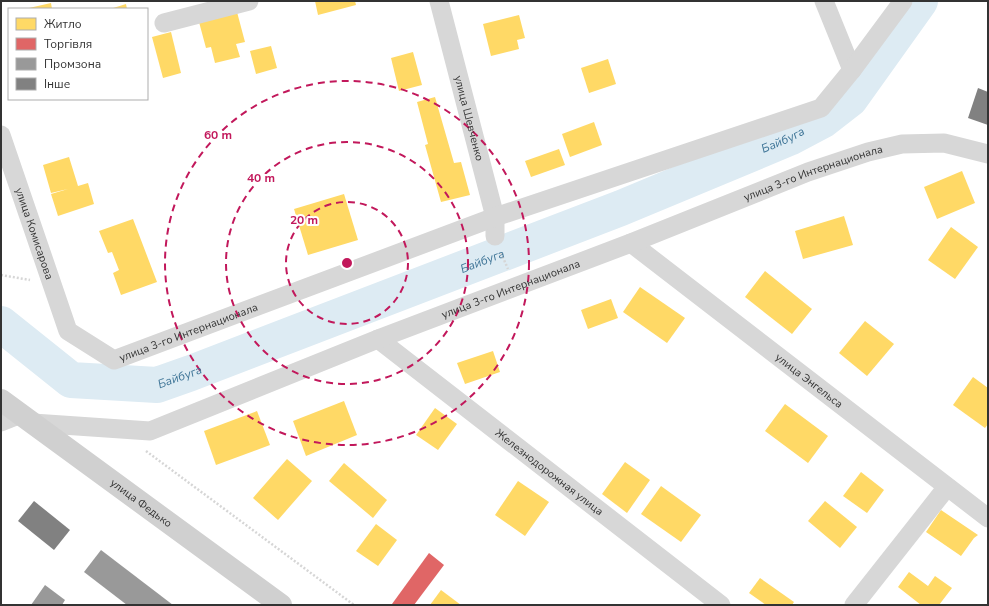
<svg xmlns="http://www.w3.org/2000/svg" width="989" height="606" font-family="'Nunito Sans',sans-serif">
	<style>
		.homes { fill: #ffd966 }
		.shops { fill: #e06666 }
		.industry { fill: #999 }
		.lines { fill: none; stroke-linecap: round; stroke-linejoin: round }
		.river { stroke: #ddebf3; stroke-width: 36 }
		.building { fill: #818181 }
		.path { stroke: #d6d6d6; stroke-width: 2.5; stroke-dasharray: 2 2; stroke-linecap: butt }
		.street { stroke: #d7d7d7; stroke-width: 19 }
		.secondary { stroke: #d0d0d0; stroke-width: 22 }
		.ring { fill: none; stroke: #c2185b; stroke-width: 2; stroke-dasharray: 7 5 }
		.labels { text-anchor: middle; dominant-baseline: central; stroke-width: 4; stroke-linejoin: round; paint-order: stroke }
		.street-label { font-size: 11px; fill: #333; stroke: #fff }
		.water-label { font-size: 12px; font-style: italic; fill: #3f7597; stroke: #fff }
		.centre { fill: #c2185b; stroke: #fff; stroke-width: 2 }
		.ring-label { font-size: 12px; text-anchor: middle; font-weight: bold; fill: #c2185b; stroke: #fff; stroke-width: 4; stroke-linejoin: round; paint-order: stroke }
	</style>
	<rect width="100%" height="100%" fill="#fff"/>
	<!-- homes -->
	<g class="homes">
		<path d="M315,1h40l1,4 -38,10z"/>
		<path d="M51,3l1,6h-23v-1z"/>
		<path d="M126,4l1,5h-17z"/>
		<path d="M237,12l8,30 -9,2 4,13 -25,6 -4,-16 -5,1 -7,-26z"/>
		<path d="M519,15l6,23 -8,2 2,9 -28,7 -8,-32z"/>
		<path d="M171,32l10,41 -18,5 -11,-41z"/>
		<path d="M271,46l6,22 -21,6 -6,-23z"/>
		<path d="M413,52l9,33 -23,6 -8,-33z"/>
		<path d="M608,59l8,25 -27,9 -8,-25z"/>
		<path d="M435,97l19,66 7,-1 9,33 -29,7 -16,-57 3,-1 -11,-42z"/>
		<path d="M594,122l8,23 -32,12 -8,-23z"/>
		<path d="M559,149l6,16 -34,12 -6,-16z"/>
		<path d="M69,157l9,29 10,-3 6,21 -36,12 -7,-22 17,-5 -17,4 -8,-28z"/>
		<path d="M962,171l13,32 -38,16 -13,-32z"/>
		<path d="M344,194l14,46 -50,15 -14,-46z"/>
		<path d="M844,216l9,29 -50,14 -8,-28z"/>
		<path d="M133,219l24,63 -36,13 -8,-22 6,-3 -7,-18 -4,1 -9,-22z"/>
		<path d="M951,227l27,20 -23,32 -27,-19z"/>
		<path d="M765,271l47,38 -20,25 -47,-37z"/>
		<path d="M640,287l45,31 -18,25 -44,-31z"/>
		<path d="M611,299l7,19 -30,11 -7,-19z"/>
		<path d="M865,321l29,23 -27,32 -28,-23z"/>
		<path d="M493,351l7,21 -35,12 -8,-21z"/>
		<path d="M973,377l15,11v36l-3,4 -32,-23z"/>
		<path d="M344,401l13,34 -51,21 -13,-35z"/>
		<path d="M785,404l43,32 -20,27 -43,-32z"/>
		<path d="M435,408l22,16 -19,26 -22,-15z"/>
		<path d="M257,411l13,34 -54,20 -12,-34z"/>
		<path d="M287,459l25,22 -34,39 -25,-22z"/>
		<path d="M625,462l25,18 -23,33 -25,-19z"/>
		<path d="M344,463l43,37 -14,18 -44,-37z"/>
		<path d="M861,472l23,18 -17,23 -24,-17z"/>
		<path d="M518,481l31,21 -24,34 -30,-21z"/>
		<path d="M661,486l40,29 -20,27 -40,-28z"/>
		<path d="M825,501l32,26 -17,21 -32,-27z"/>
		<path d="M941,510l37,25 -4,3 -13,18 -35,-24z"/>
		<path d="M376,524l21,16 -19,26 -22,-15z"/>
		<path d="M909,572l19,14 7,-10 17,12 -13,17h-18l-23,-18z"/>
		<path d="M760,578l34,24 -2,3h-26l-17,-12z"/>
		<path d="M441,590l20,15h-31z"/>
	</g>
	<!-- shops -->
	<path class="shops" d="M429,553l15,12 -30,40h-21l-1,-1z"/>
	<!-- industry -->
	<g class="industry">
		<path d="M101,550l72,55h-46l-43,-33z"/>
		<path d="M45,585l20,15 -3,5h-31z"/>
	</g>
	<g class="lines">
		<!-- river -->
		<path class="river" id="s1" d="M1,324l70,56 86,5 34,-12 430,-165 168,-70 34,-18 27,-21 70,-98"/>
	</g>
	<!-- building -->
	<g class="building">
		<path d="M978,88l10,4v33l-20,-7z"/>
		<path d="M34,501l36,29 -16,20 -36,-29z"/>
	</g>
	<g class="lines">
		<!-- path -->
		<g class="path">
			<path d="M501,253l7,16"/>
			<path d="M1,275l29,5"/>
			<path d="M146,451l208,154"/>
		</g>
		<!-- street -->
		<g class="street">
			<path id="s2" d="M439,1l56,216v19"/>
			<path d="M824,1l28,69"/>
			<path d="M164,23l85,-22"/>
			<path id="s3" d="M1,135l67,196 46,29 381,-143 326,-109 31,-38 51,-69"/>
			<path id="s4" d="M631,243l357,275"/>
			<path id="s5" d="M378,339l343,266"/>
			<path d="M1,422l20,-8"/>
			<path id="s6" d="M33,423l117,8 228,-92 253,-96 177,-71 60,-20 34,-8 42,-1 44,11"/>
			<path d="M854,605l93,-118"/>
		</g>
		<!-- secondary -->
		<path class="secondary" id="s7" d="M1,400l280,205"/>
	</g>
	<!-- distance rings -->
	<g class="ring">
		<circle cx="347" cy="263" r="61"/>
		<circle cx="347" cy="263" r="121"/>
		<circle cx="347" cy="263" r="182"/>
	</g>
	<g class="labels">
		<!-- street labels -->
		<g class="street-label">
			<text stroke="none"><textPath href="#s2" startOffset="121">улица Шевченко</textPath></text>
			<text stroke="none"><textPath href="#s6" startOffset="829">улица 3-го Интернационала</textPath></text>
			<text stroke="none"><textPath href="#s3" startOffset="104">улица Комисарова</textPath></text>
			<text stroke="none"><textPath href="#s6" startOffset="505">улица 3-го Интернационала</textPath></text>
			<text stroke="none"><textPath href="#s3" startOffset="341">улица 3-го Интернационала</textPath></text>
			<text stroke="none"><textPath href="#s4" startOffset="225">улица Энгельса</textPath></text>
			<text stroke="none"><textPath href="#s5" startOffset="217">Железнодорожная улица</textPath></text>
			<text stroke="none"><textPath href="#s7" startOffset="174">улица Федько</textPath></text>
		</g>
		<!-- water labels -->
		<g class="water-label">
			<text stroke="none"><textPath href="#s1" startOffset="848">Байбуга</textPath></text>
			<text stroke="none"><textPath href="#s1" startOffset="524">Байбуга</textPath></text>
			<text stroke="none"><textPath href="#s1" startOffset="200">Байбуга</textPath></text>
		</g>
	</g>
	<circle cx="347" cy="263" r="6" class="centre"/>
	<g class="ring-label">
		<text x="218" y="139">60 m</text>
		<text x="261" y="182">40 m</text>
		<text x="304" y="224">20 m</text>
	</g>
	<!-- border -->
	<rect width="989" height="606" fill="none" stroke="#333333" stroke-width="4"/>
	<!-- legend -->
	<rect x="8" y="8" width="140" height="92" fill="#ffffff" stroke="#adadad"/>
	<rect x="16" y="18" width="20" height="12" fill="#ffd966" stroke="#adadad"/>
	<text x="44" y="28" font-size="12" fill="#333333">Житло</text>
	<rect x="16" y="38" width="20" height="12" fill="#e06666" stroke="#adadad"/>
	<text x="44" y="48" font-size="12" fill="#333333">Торгівля</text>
	<rect x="16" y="58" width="20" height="12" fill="#999999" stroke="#adadad"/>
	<text x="44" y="68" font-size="12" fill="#333333">Промзона</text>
	<rect x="16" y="78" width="20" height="12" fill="#818181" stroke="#adadad"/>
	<text x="44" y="88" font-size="12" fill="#333333">Інше</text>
</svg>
